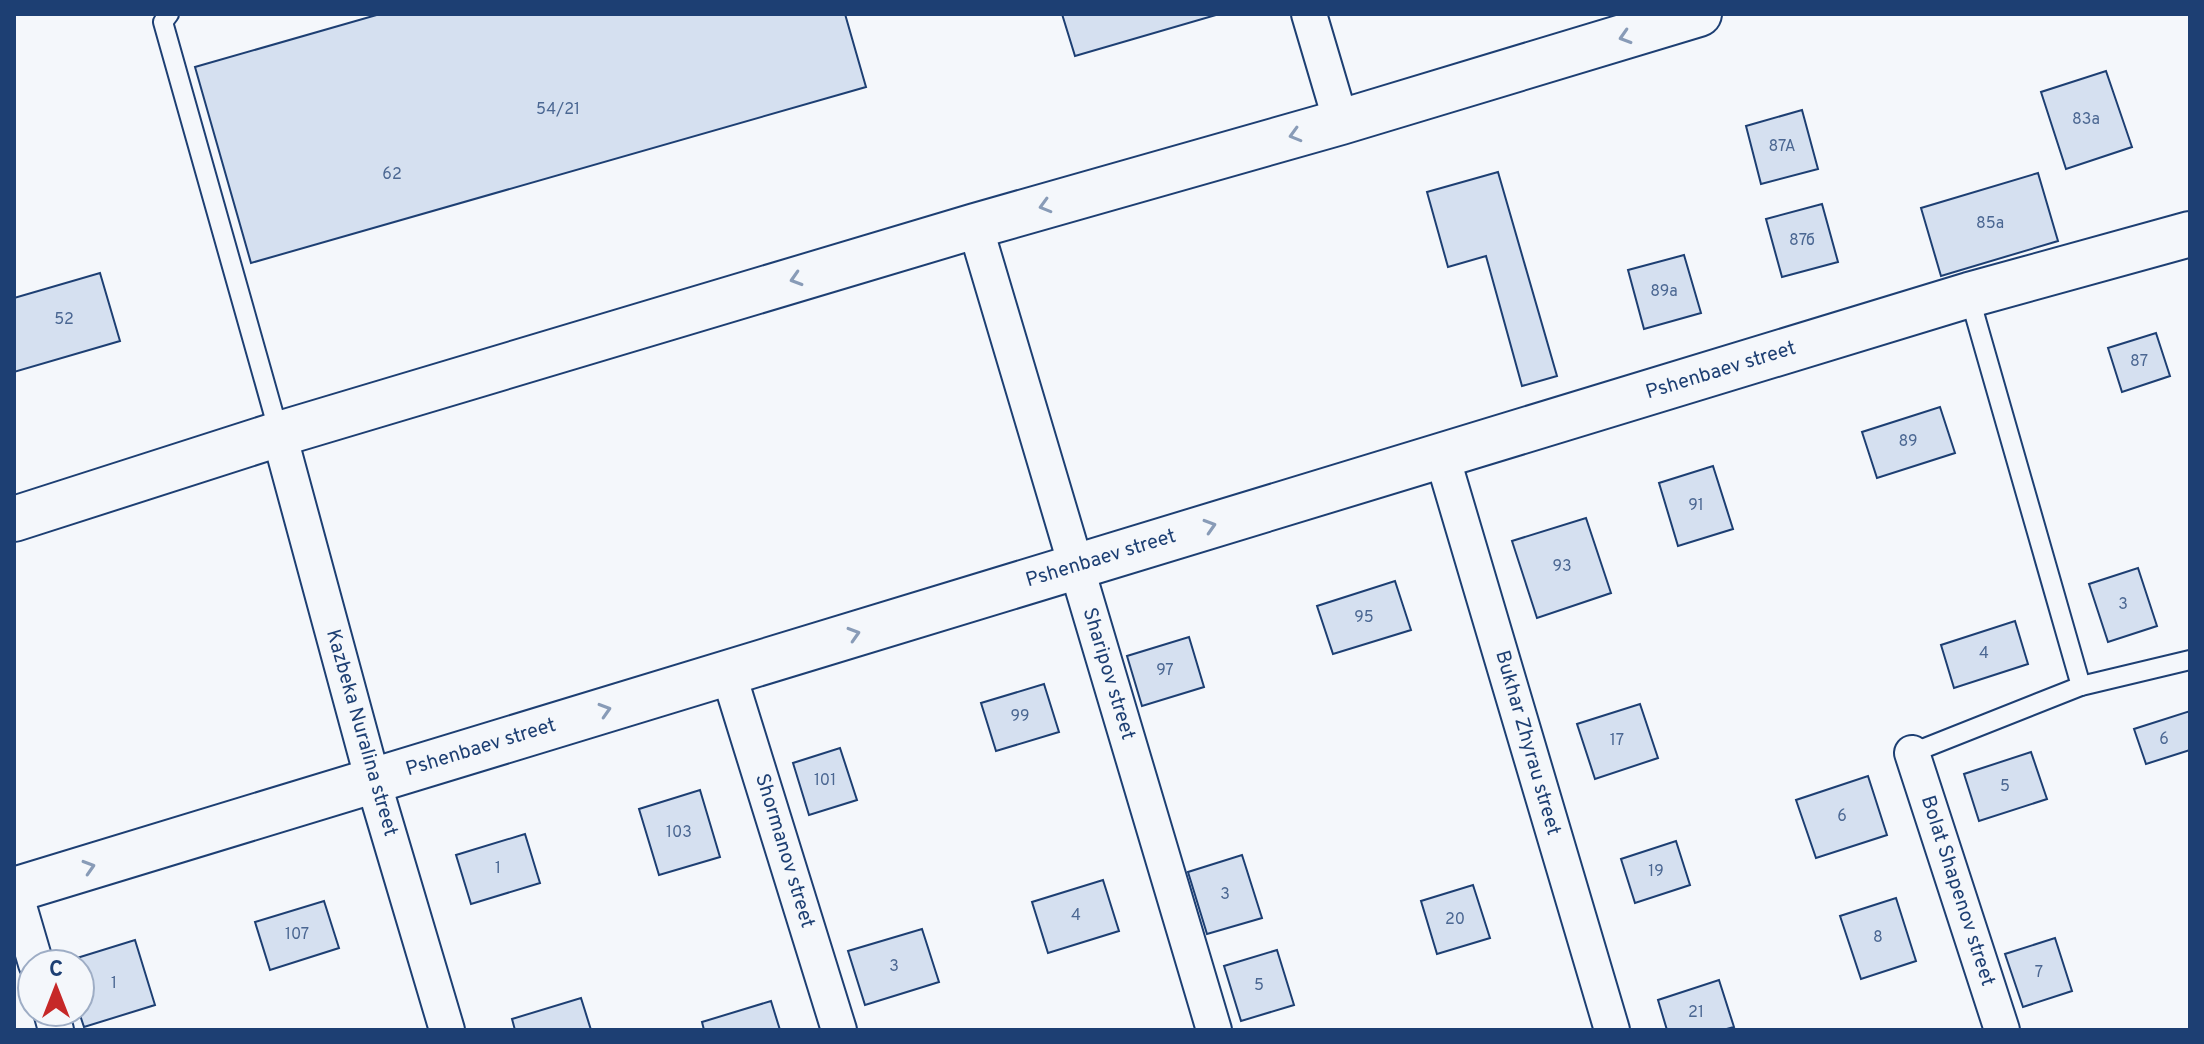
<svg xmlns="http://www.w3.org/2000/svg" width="2204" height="1044" font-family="Overpass,sans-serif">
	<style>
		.building { fill: #d5e0f0; stroke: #1d3f73; stroke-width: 2 }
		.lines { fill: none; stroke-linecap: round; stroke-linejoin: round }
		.service-casing { stroke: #1d3f73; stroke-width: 22 }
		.minor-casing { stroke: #1d3f73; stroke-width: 38 }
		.tertiary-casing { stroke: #1d3f73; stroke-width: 48 }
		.service { stroke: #f4f7fb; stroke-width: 18 }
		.minor { stroke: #f4f7fb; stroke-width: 34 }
		.tertiary { stroke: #f4f7fb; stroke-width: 44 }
		.oneway { stroke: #889bb7 }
		.labels { text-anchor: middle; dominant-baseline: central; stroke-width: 6; stroke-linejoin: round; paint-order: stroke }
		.number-label { font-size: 16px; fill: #4b6792 }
		.street-label { font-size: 20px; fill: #1d3f73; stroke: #f4f7fb }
	</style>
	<rect width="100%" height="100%" fill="#f4f7fb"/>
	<!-- building -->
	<g class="building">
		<path d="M380,14h465l21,73 -615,176 -56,-196z"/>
		<path d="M1062,14h154v1l-141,41z"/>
		<path d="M2106,71l26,76 -66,22 -25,-77z"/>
		<path d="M1802,110l16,59 -57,15 -15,-58z"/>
		<path d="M1498,172l59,204 -35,10 -36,-130 -38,11 -21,-75z"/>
		<path d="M2038,173l20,68 -117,35 -20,-68z"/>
		<path d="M1822,204l16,58 -56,15 -16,-58z"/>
		<path d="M1684,255l17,58 -57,16 -16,-59z"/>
		<path d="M100,273l20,68 -106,31v-74z"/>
		<path d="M2156,333l14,43 -48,16 -14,-44z"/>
		<path d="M1940,407l15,46 -78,25 -15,-46z"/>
		<path d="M1713,466l20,63 -55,17 -19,-63z"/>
		<path d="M1586,518l25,75 -74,25 -25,-77z"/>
		<path d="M2138,568l19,58 -49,16 -19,-58z"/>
		<path d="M1395,581l16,49 -78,24 -16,-48z"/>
		<path d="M2015,621l13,43 -74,24 -13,-43z"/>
		<path d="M1189,637l15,50 -62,19 -15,-50z"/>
		<path d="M1044,684l15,48 -63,19 -15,-48z"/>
		<path d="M1640,704l18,54 -63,21 -18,-55z"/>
		<path d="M2190,711v39l-44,14 -12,-35z"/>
		<path d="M840,748l17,52 -48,15 -16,-52z"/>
		<path d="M2031,752l16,47 -68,22 -15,-47z"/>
		<path d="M1868,776l19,59 -71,23 -20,-58z"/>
		<path d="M700,790l20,67 -61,18 -20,-66z"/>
		<path d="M525,834l15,49 -69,21 -15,-49z"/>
		<path d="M1676,841l14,44 -55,18 -14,-44z"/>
		<path d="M1242,855l20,63 -55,16 -19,-62z"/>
		<path d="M1103,880l16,51 -71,22 -16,-51z"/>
		<path d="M1473,885l17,53 -53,16 -16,-53z"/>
		<path d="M1896,898l20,63 -55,18 -21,-63z"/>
		<path d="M324,901l15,47 -69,22 -15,-48z"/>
		<path d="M922,929l17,53 -74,23 -17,-54z"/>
		<path d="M2055,938l17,53 -49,16 -18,-53z"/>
		<path d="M135,940l20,65 -71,22 -5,-15 1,-48 -16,-2z"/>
		<path d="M1277,950l17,55 -53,16 -17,-55z"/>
		<path d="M1719,980l15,47 -11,3h-56l-9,-30z"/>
		<path d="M581,998l10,32h-76l-3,-11z"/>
		<path d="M771,1001l9,29h-76l-2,-8z"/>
	</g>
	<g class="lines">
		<defs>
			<g id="service">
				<path d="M169,14l-6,8 116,411"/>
				<path d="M1969,295l112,391"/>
				<path d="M1912,753l169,-67 109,-26"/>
			</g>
			<g id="minor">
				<path d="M1309,14l32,108"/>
				<path d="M975,226l239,804"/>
				<path d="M279,434l94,347 74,249"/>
				<path d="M1442,456l170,574"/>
				<path d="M728,672l111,358"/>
				<path d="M1912,753l90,277"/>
				<path d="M14,889l22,75"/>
				<path d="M51,1012l5,18"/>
			</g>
			<g id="tertiary">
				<path d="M14,519l265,-85 696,-208 366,-104 358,-108"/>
				<path d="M14,890l1955,-595 221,-61"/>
			</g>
		</defs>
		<!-- service casing -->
		<use href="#service" class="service-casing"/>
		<!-- minor casing -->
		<use href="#minor" class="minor-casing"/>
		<!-- tertiary casing -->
		<use href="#tertiary" class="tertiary-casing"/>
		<!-- service -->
		<use href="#service" class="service"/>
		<!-- minor -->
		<use href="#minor" class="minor"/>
		<!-- tertiary -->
		<use href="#tertiary" class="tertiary"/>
	</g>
	<!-- one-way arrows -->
	<defs><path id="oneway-chevron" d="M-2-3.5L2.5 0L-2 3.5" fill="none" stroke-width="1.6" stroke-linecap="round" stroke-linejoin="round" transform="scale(2)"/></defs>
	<g class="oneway">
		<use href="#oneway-chevron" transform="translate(1625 37) rotate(163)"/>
		<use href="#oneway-chevron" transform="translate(1295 135) rotate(164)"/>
		<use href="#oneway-chevron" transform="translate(1045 206) rotate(164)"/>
		<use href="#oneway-chevron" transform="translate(796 279) rotate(163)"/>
		<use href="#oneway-chevron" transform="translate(1210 526) rotate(-17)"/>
		<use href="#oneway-chevron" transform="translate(854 634) rotate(-17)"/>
		<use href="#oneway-chevron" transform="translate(605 710) rotate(-17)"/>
		<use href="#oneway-chevron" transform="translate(89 867) rotate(-17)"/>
	</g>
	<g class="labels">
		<!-- number labels -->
		<g class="number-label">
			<text x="558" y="110">54/21</text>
			<text x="2086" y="120">83а</text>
			<text x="1782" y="147">87А</text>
			<text x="392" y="175">62</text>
			<text x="1990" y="224">85а</text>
			<text x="1802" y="241">87б</text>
			<text x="1664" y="292">89а</text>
			<text x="64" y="320">52</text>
			<text x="2139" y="362">87</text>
			<text x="1908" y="442">89</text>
			<text x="1696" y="506">91</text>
			<text x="1562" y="567">93</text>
			<text x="2123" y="605">3</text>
			<text x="1364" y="618">95</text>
			<text x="1984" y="654">4</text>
			<text x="1165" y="671">97</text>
			<text x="1020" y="717">99</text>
			<text x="2164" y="740">6</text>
			<text x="1617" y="741">17</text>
			<text x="825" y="781">101</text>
			<text x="2005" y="787">5</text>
			<text x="1842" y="817">6</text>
			<text x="679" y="833">103</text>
			<text x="498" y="869">1</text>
			<text x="1656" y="872">19</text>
			<text x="1225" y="895">3</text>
			<text x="1076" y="916">4</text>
			<text x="1455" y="920">20</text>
			<text x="297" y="935">107</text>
			<text x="1878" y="938">8</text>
			<text x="894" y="967">3</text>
			<text x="2039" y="973">7</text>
			<text x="114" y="984">1</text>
			<text x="1259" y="986">5</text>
			<text x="1696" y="1013">21</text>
		</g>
		<!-- street labels -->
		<g class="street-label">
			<text transform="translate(1721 371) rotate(-17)">Pshenbaev street</text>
			<text transform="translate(1101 559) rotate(-17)">Pshenbaev street</text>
			<text transform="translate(1108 674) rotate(73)">Sharipov street</text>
			<text transform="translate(361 733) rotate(74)">Kazbeka Nuralina street</text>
			<text transform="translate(1527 743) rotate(74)">Bukhar Zhyrau street</text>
			<text transform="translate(481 748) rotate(-17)">Pshenbaev street</text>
			<text transform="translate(784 851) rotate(73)">Shormanov street</text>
			<text transform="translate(1957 891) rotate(72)">Bolat Shapenov street</text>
		</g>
	</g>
	<!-- border -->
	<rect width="2204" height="1044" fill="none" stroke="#1d3f73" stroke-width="32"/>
	<!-- north arrow -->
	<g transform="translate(56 988)"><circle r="38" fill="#f4f7fb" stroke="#9eadc5" stroke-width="2"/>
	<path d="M0-6L14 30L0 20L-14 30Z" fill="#c62828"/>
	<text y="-12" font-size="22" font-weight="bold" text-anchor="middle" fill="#1d3f73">С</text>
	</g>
</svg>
